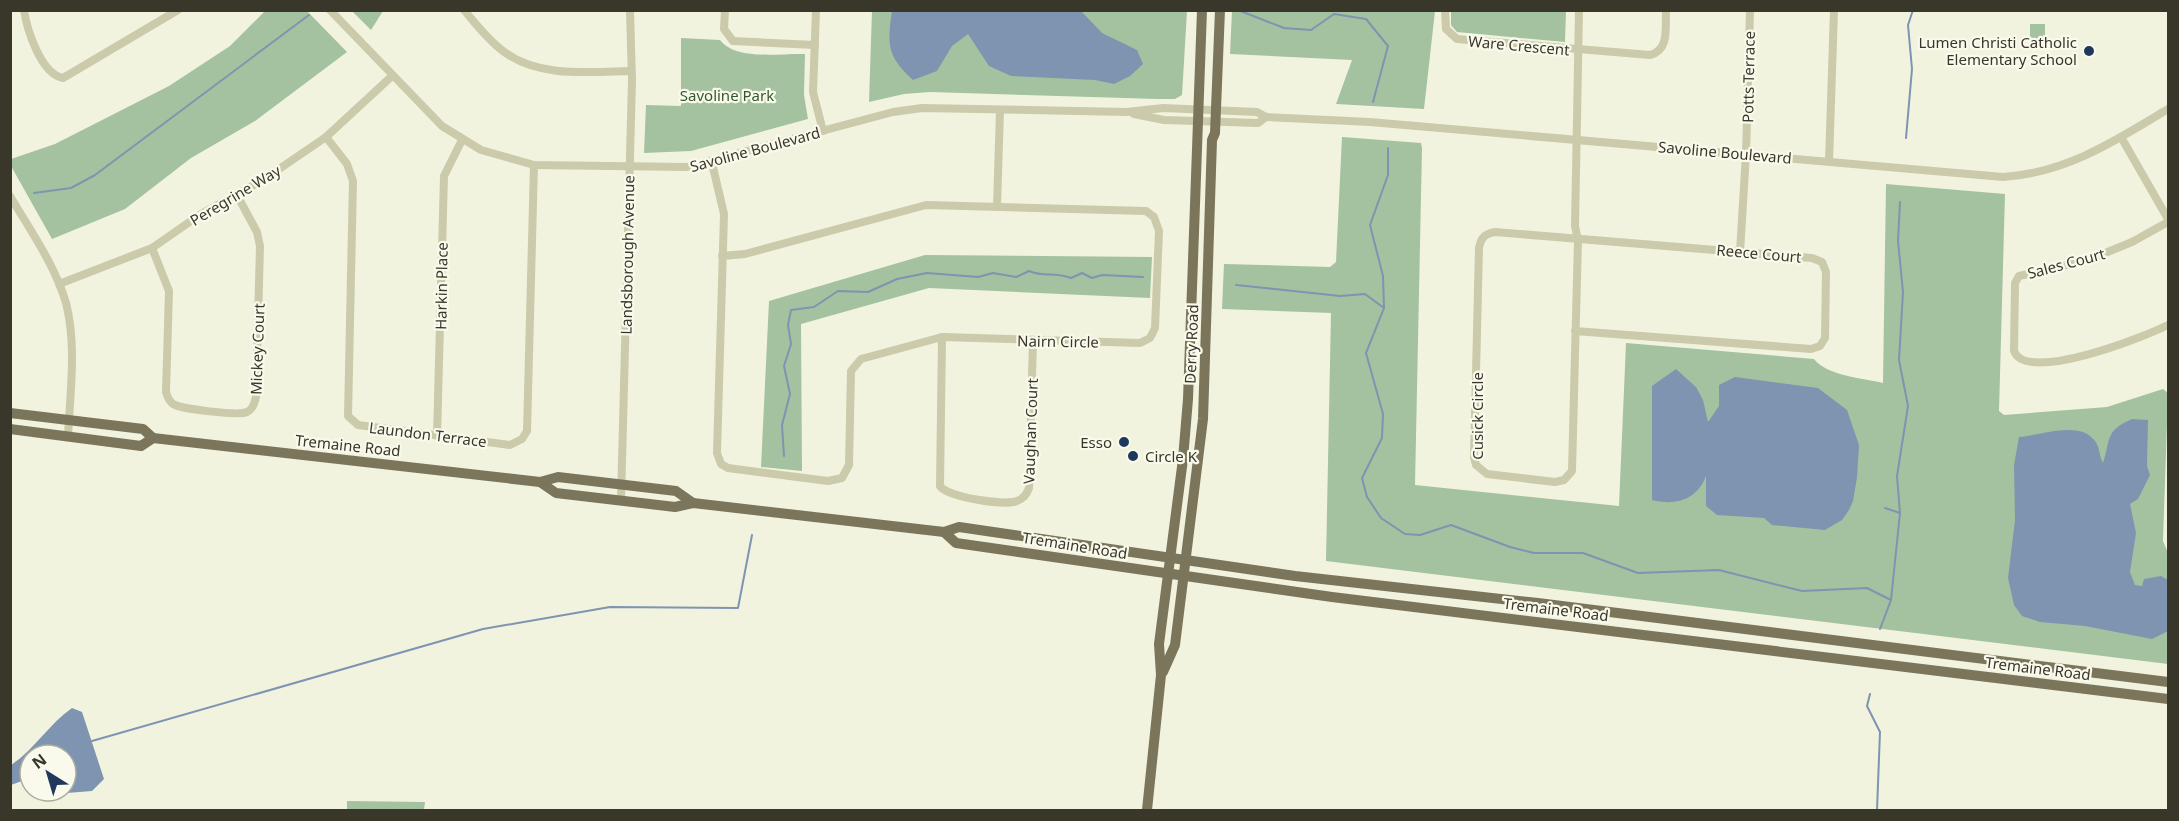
<svg xmlns="http://www.w3.org/2000/svg" width="2179" height="821" font-family="'Noto Sans',sans-serif">
	<style>
		.green { fill: #a4c29f }
		.water { fill: #7e94b0 }
		.lines { fill: none; stroke-linecap: round; stroke-linejoin: round }
		.stream { stroke: #7e94b0; stroke-width: 2 }
		.minor { stroke: #cbcaaa; stroke-width: 8 }
		.major { stroke: #7b765b; stroke-width: 10 }
		.poi-dot { fill: #1f385b; stroke: #f9faec; stroke-width: 2 }
		.labels { text-anchor: middle; dominant-baseline: central; stroke-width: 4.5; stroke-linejoin: round; paint-order: stroke }
		.poi-label { font-size: 15px; fill: #39362a; stroke: #f9faec; text-anchor: end }
		.street-label { font-size: 15px; fill: #39362a; stroke: #f9faec }
		.park-label { font-size: 15px; fill: #33572d; stroke: #f9faec }
	</style>
	<rect width="100%" height="100%" fill="#f2f3df"/>
	<!-- green -->
	<g class="green">
		<path d="M265,11h42l40,41 -92,69 -64,37 -66,51 -73,30 -41,-73v-7l44,-15 114,-58 61,-40z"/>
		<path d="M352,11h31l-12,19z"/>
		<path d="M872,11h315l-5,84 -7,4h-17l-228,-7 -26,2 -35,8z"/>
		<path d="M1232,11h203l-11,98 -88,-5 16,-44 -122,-6z"/>
		<path d="M1451,11h115l-1,31 -108,-10 -6,-7z"/>
		<path d="M2030,24h15v24l-11,-1 -4,-5z"/>
		<path d="M681,38l39,2c16,21 60,13 85,14l-1,41 4,24 -117,32 -47,2 2,-48 35,1z"/>
		<path d="M1342,137l79,6 1,5 -7,337 204,21 7,-163 188,16c13,17 49,19 69,24l3,-199 119,10 -6,217 5,4 103,-8 56,-18 5,4 -5,148 5,12v111l-842,-103 5,-248 -109,-4 2,-45 106,3 6,-5z"/>
		<path d="M925,255l227,2 -2,41 -221,-10 -128,36 1,147 -41,-4 8,-166z"/>
		<path d="M347,801l78,1 -1,8h-77z"/>
	</g>
	<!-- water -->
	<g class="water">
		<path d="M1081,11l21,22 35,17 6,14 -13,12 -16,8 -19,-4 -84,-4 -22,-10 -21,-32 -16,12 -15,25 -24,9c-26,-24 -26,-35 -21,-69z"/>
		<path d="M1676,369l20,18 7,13 5,22 11,-16v-21l16,-8 83,11 29,22 12,35 -2,32 -4,24 -4,9 -7,10 -17,10 -53,-5 -8,-7 -47,-3 -11,-9v-30c-9,24 -31,30 -54,24v-114z"/>
		<path d="M2132,419l16,1 -1,46 3,9 -12,24 -8,5 6,29 -6,39 5,13 7,1 2,-7 17,-3 7,4v51l-16,8 -67,-13 -45,-4 -18,-6 -8,-11 -6,-27 7,-58 -1,-55 5,-28c23,-2 61,-17 76,4 5,6 4,15 8,22 8,-25 2,-32 29,-44z"/>
		<path d="M72,708l10,4 22,67 -12,12 -38,3 -2,-3h14v-36h-36v23l-19,7v-20c24,-16 38,-41 61,-57z"/>
	</g>
	<g class="lines">
		<!-- stream -->
		<g class="stream">
			<path d="M1238,10l46,18 27,2 23,-16 32,5 22,27 -15,56"/>
			<path d="M1906,138l6,-69 -4,-44 5,-15"/>
			<path d="M1388,148v27l-18,50 13,51 1,32 -18,45 17,61 -1,24 -20,40 5,19 14,21 24,16 15,1 31,-10 59,22 24,6h49l55,20 81,-3 83,21 65,-3 24,12 -11,29"/>
			<path d="M34,193l37,-5 24,-13 214,-160"/>
			<path d="M1236,285l104,11 25,-2 19,14"/>
			<path d="M784,456l-2,-31 8,-31 -6,-28 7,-22 -3,-19 3,-15 23,-3 24,-16 30,1 29,-13 30,-6 51,4 15,-4 23,4 13,-6c16,7 24,0 42,7l11,-5 10,5 10,-3 41,2"/>
			<path d="M1885,508l15,5"/>
			<path d="M1891,600l9,-87 -3,-37 11,-70 -9,-46 4,-68 -5,-51 2,-39"/>
			<path d="M1870,694l-3,12 13,26 -3,78"/>
			<path d="M92,741l391,-112 127,-22 128,1 14,-73"/>
		</g>
		<!-- minor -->
		<g class="minor">
			<path d="M24,10c3,20 17,64 39,68l115,-68"/>
			<path d="M330,10l112,116 39,24 53,15 153,2 206,-55 29,-4 205,4 36,-4 94,4 9,5 104,5 633,55c63,-4 112,-36 165,-68"/>
			<path d="M464,10c12,14 24,30 39,41 35,27 86,21 128,20"/>
			<path d="M725,10l-1,19 9,12 82,4"/>
			<path d="M816,10l-3,82 10,39"/>
			<path d="M1445,10l1,19 11,10 193,16c20,-5 15,-28 16,-45"/>
			<path d="M1134,114l30,6 94,3 8,-6"/>
			<path d="M326,137l21,27 6,17 -5,235 10,9 152,20 12,-6 5,-8 7,-266"/>
			<path d="M2121,137l47,82"/>
			<path d="M1829,162l5,-152"/>
			<path d="M712,163l12,51 -7,239 4,11 7,4 100,13 14,-3 7,-13 2,-94 10,-12 81,-22 198,6 10,-5 5,-10 4,-97 -5,-14 -8,-6 -220,-6 -181,49 -23,2"/>
			<path d="M10,196c20,34 45,69 56,107 11,43 4,90 2,134"/>
			<path d="M997,207l3,-97"/>
			<path d="M2168,222l-36,20 -44,18 -69,16 -4,7 -1,68c12,33 130,-14 154,-26"/>
			<path d="M152,248l17,43 -3,101c1,4 2,8 7,12 8,5 65,12 74,8 6,-3 8,-9 9,-16l4,-150 -3,-14 -20,-37"/>
			<path d="M1740,252l6,-98 4,-144"/>
			<path d="M59,284l93,-36 49,-34 62,-34 63,-43 66,-61"/>
			<path d="M1575,331l236,18 9,-3 5,-8 1,-66 -4,-10 -10,-4 -317,-26c-11,2 -14,6 -16,16l-5,209 2,8 11,9 68,8 9,-2 8,-9 6,-231 -3,-14 4,-216"/>
			<path d="M942,337l-2,149c7,11 64,20 77,15 6,-2 10,-7 12,-13l4,-148"/>
			<path d="M437,436l7,-260 18,-36"/>
			<path d="M621,500l11,-420 -2,-70"/>
		</g>
		<!-- major -->
		<g class="major">
			<path d="M10,413l133,16 10,9 387,44 18,-5 118,14 17,12"/>
			<path d="M10,429l131,17 12,-8"/>
			<path d="M540,482l16,11 119,14 18,-4 251,29 15,-5 336,49 243,27 630,79"/>
			<path d="M944,532l12,11 376,54 836,102"/>
			<path d="M1163,672l12,-27 28,-226 9,-279 3,-7 5,-123"/>
			<path d="M1147,810l14,-135 -2,-31 24,-185 5,-60 14,-389"/>
		</g>
	</g>
	<!-- markers -->
	<g class="poi-dot">
		<circle cx="2089" cy="51" r="6"/>
		<circle cx="1124" cy="442" r="6"/>
		<circle cx="1133" cy="456" r="6"/>
	</g>
	<g class="labels">
		<!-- poi labels -->
		<g class="poi-label">
			<text x="2077" y="42">Lumen Christi Catholic<tspan x="2077" dy="17">Elementary School</tspan></text>
			<text x="1112" y="442">Esso</text>
			<text x="1145" y="456" text-anchor="start">Circle K</text>
		</g>
		<!-- street labels -->
		<g class="street-label">
			<text transform="translate(1519 45) rotate(5)">Ware Crescent</text>
			<text transform="translate(1748 77) rotate(-89)">Potts Terrace</text>
			<text transform="translate(755 149) rotate(-15)">Savoline Boulevard</text>
			<text transform="translate(1725 152) rotate(5)">Savoline Boulevard</text>
			<text transform="translate(235 195) rotate(-31)">Peregrine Way</text>
			<text transform="translate(1759 253) rotate(5)">Reece Court</text>
			<text transform="translate(627 255) rotate(-89)">Landsborough Avenue</text>
			<text transform="translate(2066 263) rotate(-15)">Sales Court</text>
			<text transform="translate(441 286) rotate(-89)">Harkin Place</text>
			<text transform="translate(1058 341) rotate(1)">Nairn Circle</text>
			<text transform="translate(1191 344) rotate(-88)">Derry Road</text>
			<text transform="translate(257 349) rotate(-88)">Mickey Court</text>
			<text transform="translate(1477 416) rotate(-90)">Cusick Circle</text>
			<text transform="translate(1030 431) rotate(-88)">Vaughan Court</text>
			<text transform="translate(428 434) rotate(7)">Laundon Terrace</text>
			<text transform="translate(348 445) rotate(6)">Tremaine Road</text>
			<text transform="translate(1075 545) rotate(9)">Tremaine Road</text>
			<text transform="translate(1556 609) rotate(7)">Tremaine Road</text>
			<text transform="translate(2038 668) rotate(7)">Tremaine Road</text>
		</g>
		<!-- park labels -->
		<g class="park-label">
			<text x="727" y="95">Savoline Park</text>
		</g>
	</g>
	<!-- border -->
	<rect width="2179" height="821" fill="none" stroke="#39362a" stroke-width="24"/>
	<!-- north arrow -->
	<g transform="translate(48 773) rotate(323)"><circle r="28" fill="#f9faec" stroke="#acac9e" stroke-width="1.5"/>
	<path d="M0-4.5L10 22L0 15L-10 22Z" fill="#1f385b"/>
	<text y="-9" font-size="16" font-weight="bold" text-anchor="middle" fill="#39362a">N</text>
	</g>
</svg>
